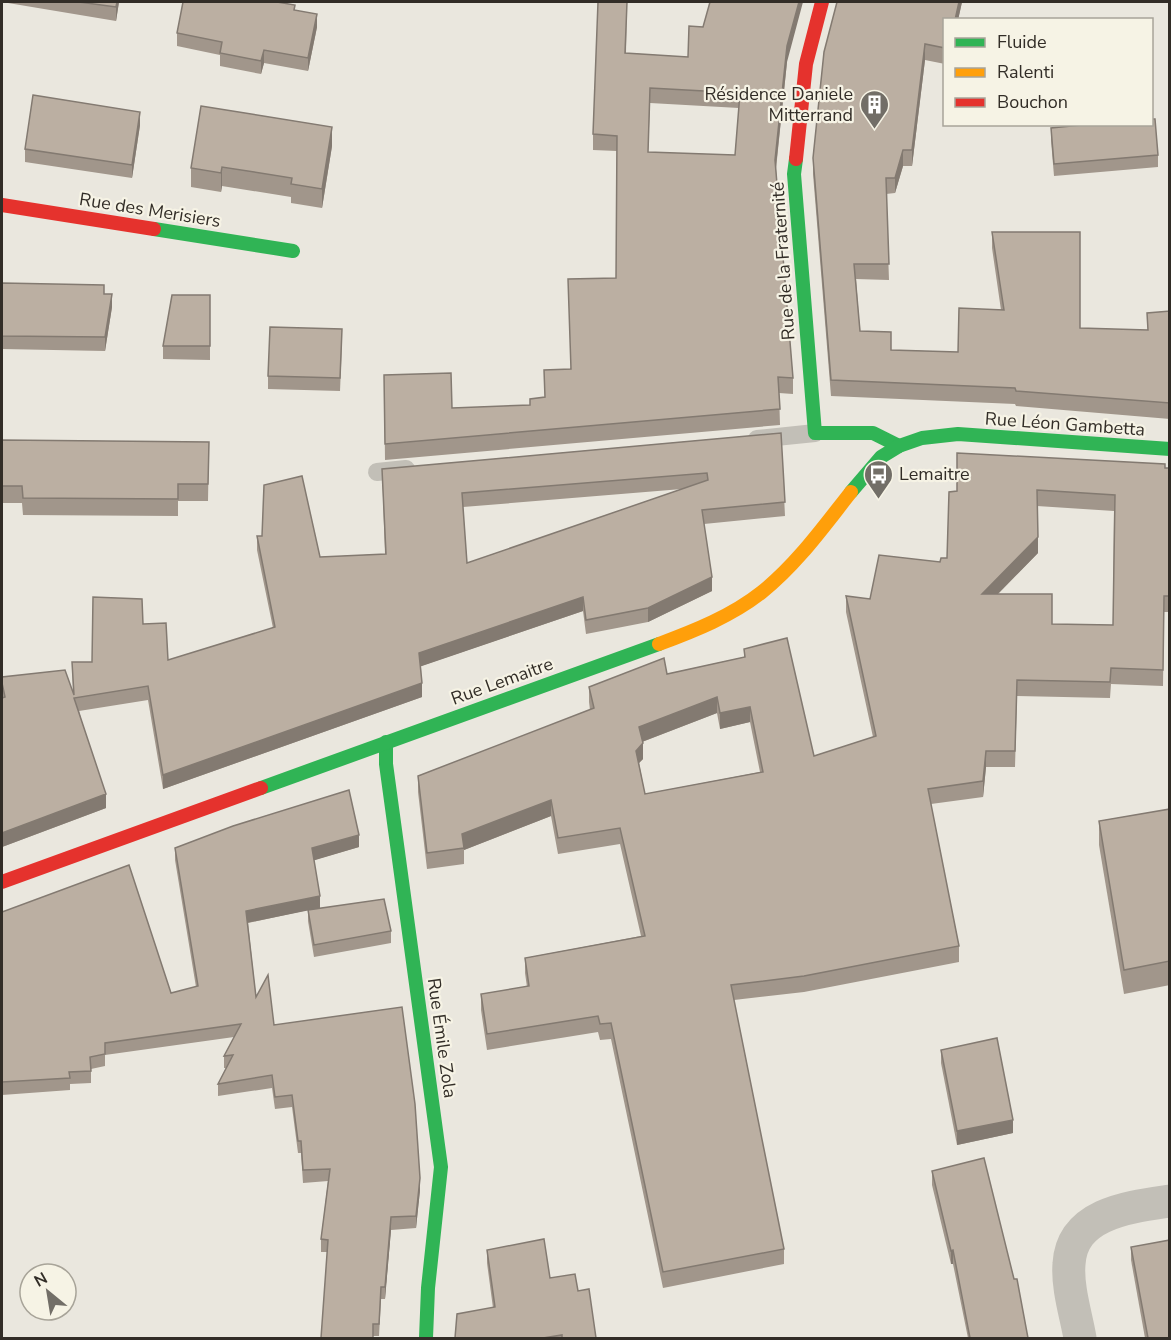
<svg xmlns="http://www.w3.org/2000/svg" width="1171" height="1340" font-family="'Nunito Sans',sans-serif">
	<style>
		.lines { fill: none; stroke-linecap: round; stroke-linejoin: round }
		.lane { stroke: #c2bfb7; stroke-width: 18 }
		.street { stroke: #c2bfb7; stroke-width: 33 }
		.fast { stroke: #30b455; stroke-width: 14 }
		.slow { stroke: #ff9f0a; stroke-width: 14 }
		.jam { stroke: #e5322d; stroke-width: 14 }
		.wall { fill: #a1968b; fill-rule: evenodd }
		.shaded-wall { fill: #837a71 }
		.building { fill: #bbafa2; stroke: #837a71; stroke-width: 1.5; fill-rule: evenodd }
		.labels { text-anchor: middle; dominant-baseline: central; stroke-width: 4.5; stroke-linejoin: round; paint-order: stroke }
		.poi-label { font-size: 18px; fill: #322d27; stroke: #f6f3e5; text-anchor: end }
		.street-label { font-size: 18px; fill: #322d27; stroke: #f6f3e5 }
	</style>
	<rect width="100%" height="100%" fill="#eae7de"/>
	<g class="lines">
		<!-- lane -->
		<g class="lane">
			<path d="M757,439l58,-6"/>
			<path d="M377,472l29,-3"/>
		</g>
		<!-- street -->
		<path class="street" d="M1080,1338c-4,-23 -13,-51 -11,-74 3,-51 60,-57 101,-63"/>
		<!-- fast -->
		<g class="fast">
			<path d="M796,159l-2,15 21,259h58l26,13"/>
			<path d="M154,229l139,22"/>
			<path d="M851,492l30,-35 18,-11 23,-8 36,-4 212,15"/>
			<path d="M386,742v22l55,403 -13,121 -2,50"/>
			<path d="M261,788l398,-144"/>
		</g>
		<!-- slow -->
		<path class="slow" d="M659,644c35,-13 73,-28 103,-52 35,-28 62,-66 89,-100"/>
		<!-- jam -->
		<g class="jam">
			<path d="M796,159l10,-95 16,-62"/>
			<path d="M2,205l152,24"/>
			<path d="M2,882l259,-94"/>
		</g>
	</g>
	<!-- wall -->
	<g class="wall">
		<path d="M2,2h117l-3,19z"/>
		<path d="M627,2l-1,51 62,4 99,5 -11,107 17,209v16l-14,-1 1,32 -395,35 -1,-85 68,33 78,-3 15,-8 -1,-27 26,-1 46,-91 1,-127 -24,-1v-16zM650,103l89,5 -4,47 -87,-3z"/>
		<path d="M837,2h125l-4,18h-13v44l-20,-4 -13,106h-9l-8,27 -9,1 3,86 -33,-1 4,52 31,1v18l67,2 1,-44 42,2 -9,-62v-16h88v96l68,2 -1,-17 23,-2v108l-154,-13 -1,-2 -184,-8 -18,-222v-16l11,-106z"/>
		<path d="M295,10l22,17 -9,44 -44,-8 -3,11 -41,-8v-11l-43,-9v-13z"/>
		<path d="M140,125l-8,53 -107,-16v-13z"/>
		<path d="M1051,128l107,27v12l-104,9 -3,-36z"/>
		<path d="M332,146l-10,62 -31,-5v-6l-69,-11 -1,6 -30,-5v-19z"/>
		<path d="M2,283l102,11 8,13 -7,44 -103,-2z"/>
		<path d="M210,295v65l-47,-1v-13z"/>
		<path d="M342,343l-2,48 -72,-2v-13z"/>
		<path d="M781,433l4,83 -81,8 8,67 -64,31 -62,12 -3,-23 -162,55 1,31 -259,92 -15,-89 -69,11 27,97 -104,39v-170l71,16 -1,-31h20l51,-38 25,36 105,-32 -16,-78v-14l63,21 65,-3 -3,-85zM682,489l-215,74 -4,-56z"/>
		<path d="M2,440l207,2 -1,59h-30v15l-155,-1 -1,-12h-20z"/>
		<path d="M1165,468h5v144h-6l-1,74 -52,-2 -1,14 -93,-2 -2,71h-29l-3,30 -52,7 28,142v16l-155,30 -70,8 50,249v15l-121,24 -52,-249 -11,1 -2,-8 -111,18 -6,-40v-16l46,-7 -2,-14v-15l116,-22 -21,-92 -62,10 -7,-38 -87,34v14l-37,5 -9,-77v-16l172,-66 -1,-8v-15l78,-13 77,-17v-8l70,107 59,-19 -27,-125v-16l24,3 77,-41 2,-66zM1037,506l77,5 -1,114 -61,-1 -54,-30 40,-41zM717,713l3,16 30,-7 10,50 -115,22 -6,-31 4,-4 -1,-17z"/>
		<path d="M1170,809v176l-46,9 -25,-149v-24z"/>
		<path d="M359,847l-45,13 6,48 71,23v12l-77,14 -6,-36v-11l-60,13 8,74 18,28 146,165 -4,38 -25,2 -6,69h-4l-2,37h-6l-46,-84h-6v-13l7,-58 -25,2 -2,-30h-3l-6,-46 -17,2 -3,-21 -54,8v-12l8,-16h-2v-12l10,-19 -129,18v11l-14,3v14l-21,1v6l-68,5v-183l169,81 25,-6 -21,-127v-12z"/>
		<path d="M941,1050l72,83 -56,12 -16,-82z"/>
		<path d="M932,1171l96,167h-60l-15,-74h-2l-19,-79z"/>
		<path d="M1131,1247l39,91h-25l-14,-78z"/>
		<path d="M487,1250l91,41 18,47h-141l38,-30 -6,-45z"/>
	</g>
	<!-- shaded-wall -->
	<g class="shaded-wall">
		<path d="M117,2h2l-3,19v-14z"/>
		<path d="M799,2h4l-16,60 -12,114v-16l12,-114z"/>
		<path d="M959,2h3l-4,18h-3z"/>
		<path d="M317,14v13l-9,44v-13z"/>
		<path d="M925,44v16l-13,106v-16z"/>
		<path d="M264,50v13l-3,11v-13z"/>
		<path d="M140,112v13l-8,53v-13z"/>
		<path d="M332,127v19l-10,62v-19z"/>
		<path d="M903,150v16l-8,27v-15z"/>
		<path d="M222,167v19l-1,6v-19z"/>
		<path d="M112,294v13l-7,44v-14z"/>
		<path d="M1038,537v16l-56,57v-16z"/>
		<path d="M712,577v14l-64,31v-14z"/>
		<path d="M583,597v14l-164,56v-14z"/>
		<path d="M422,683v14l-259,92v-14z"/>
		<path d="M717,697v16l-78,30v-16z"/>
		<path d="M750,707v15l-30,7v-16z"/>
		<path d="M643,743v16l-7,7v-15z"/>
		<path d="M986,751v16l-3,30v-16z"/>
		<path d="M106,794v14l-104,39v-14z"/>
		<path d="M551,800v16l-87,34 -2,-16z"/>
		<path d="M359,835v12l-47,14v-13z"/>
		<path d="M320,896v12l-74,15v-12z"/>
		<path d="M1013,1120v13l-56,12v-14z"/>
		<path d="M420,1178v12l-4,38v-12z"/>
		<path d="M391,1217v13l-6,69v-12z"/>
		<path d="M953,1250v14h-2v-13z"/>
	</g>
	<!-- building -->
	<g class="building">
		<path d="M79,2h38l-1,5z"/>
		<path d="M183,2h94l18,3 -1,5 23,4 -9,44 -44,-8 -3,11 -41,-8 2,-11 -45,-9z"/>
		<path d="M598,2h29l-2,51 63,4 1,-31 14,1 7,-25h89l-12,44 -12,114 18,218 -15,-1 2,32 -395,35 -1,-69 67,-2 1,35 78,-3v-6l15,-2 -1,-27 27,-1 -3,-90 48,-1 1,-142 -24,-2zM650,88l90,5 -5,62 -87,-3z"/>
		<path d="M837,2h122l-4,18h-10v28l-20,-4 -13,106h-9l-8,28h-9l3,86h-35l6,67 31,1v18l67,2 1,-44 45,2 -12,-78h88v96l68,2 -1,-17 23,-2v92l-154,-12 -1,-3 -184,-8 -18,-222 11,-106z"/>
		<path d="M33,95l107,17 -8,53 -107,-16z"/>
		<path d="M201,106l131,21 -10,62 -31,-5 1,-6 -70,-11 -1,6 -30,-5z"/>
		<path d="M1152,119h3l3,36 -104,9 -3,-36 41,-4h60z"/>
		<path d="M2,283l102,2v9h8l-7,43 -103,-1z"/>
		<path d="M172,295h38v51h-47z"/>
		<path d="M270,327l72,2 -2,49 -72,-2z"/>
		<path d="M781,433l4,69 -83,8 10,67 -64,31 -62,12 -3,-23 -164,56 3,30 -259,92 -15,-89 -74,12 32,96 -104,39v-135l3,-1 -3,-14v-6l63,-7 9,25 -2,-33h20l1,-65 49,2 1,25 23,-1 2,37 107,-33 -18,-91h5l2,-51 38,-9 18,81 66,-3 -4,-85zM707,473l1,7 -241,83 -5,-70z"/>
		<path d="M2,440l207,2 -1,42h-30v15l-155,-1 -1,-12h-20z"/>
		<path d="M957,453l208,11v4h5v128h-6l-1,74 -52,-2 -1,14 -93,-2 -2,71h-29l-3,30 -55,8 31,157 -155,30 -73,9 53,264 -121,23 -52,-249 -11,1 -2,-8 -111,18 -6,-40 48,-8 -4,-28 120,-22 -25,-108 -62,10 -7,-38 -89,34 2,14 -37,5 -9,-77 176,-68 -5,-21 75,-29 3,16 78,-17 -1,-8 43,-11 27,118 62,-20 -30,-140 24,3 9,-44 61,7 1,-4h6l2,-66 8,-1zM1037,490l78,5 -2,130 -61,-1v-30h-70l56,-57zM717,697l3,16 30,-6 13,65 -118,22 -9,-43 7,-8 -4,-16z"/>
		<path d="M349,790l10,45 -47,13 8,48 -74,15 10,86 12,-22 6,50 128,-18 13,97 5,74 -4,38 -25,1 -6,70h-4l-2,37h-6v14h-52l7,-98 -7,-1 9,-70 -27,1 -2,-29h-3l-6,-46 -17,2 -3,-22 -54,9 15,-29 -9,1 17,-32 -136,19v11l-15,3 1,14 -22,1 1,6 -68,4v-170l127,-47 42,128 27,-7 -23,-138 58,-22z"/>
		<path d="M1170,809v152l-46,9 -25,-149z"/>
		<path d="M384,899l7,32 -77,14 -6,-35z"/>
		<path d="M997,1038l16,82 -56,11 -16,-81z"/>
		<path d="M984,1158l30,121h3l11,59h-58l-17,-88 -2,1 -19,-80z"/>
		<path d="M544,1239l6,39 25,-4 3,17 11,-2 7,49h-34v-3l-19,3h-88l2,-24 38,-7 -8,-57z"/>
		<path d="M1170,1240v98h-22l-17,-91z"/>
	</g>
	<!-- icons -->
	<defs>
		<symbol id="building-pin" viewBox="-11 -11 22 30"><path d="M0 17L-7.5 6A9.5 9.5 0 1 1 7.5 6Z" fill="#726e67" stroke="#f6f3e5"/><path d="M-4-6H4V6H1V3H-1V6H-4ZM-2.5-4.3h1.7v1.8h-1.7ZM.8-4.3h1.7v1.8H.8ZM-2.5-1h1.7V.8h-1.7ZM.8-1h1.7V.8H.8Z" fill="#fff"/></symbol>
		<symbol id="bus-pin" viewBox="-11 -11 22 30"><path d="M0 17L-7.5 6A9.5 9.5 0 1 1 7.5 6Z" fill="#726e67" stroke="#f6f3e5"/><path d="M-5-6H5V4H4V6H2V4H-2V6H-4V4H-5ZM-3.5-4V0h7V-4ZM-3.5 1.2v1.5H-2V1.2ZM2 1.2v1.5H3.5V1.2Z" fill="#fff"/></symbol>
	</defs>
	<g fill-rule="evenodd">
		<use href="#building-pin" x="858" y="88" width="33" height="45"/>
		<use href="#bus-pin" x="862" y="458" width="33" height="45"/>
	</g>
	<g class="labels">
		<!-- poi labels -->
		<g class="poi-label">
			<text x="853" y="94">Résidence Daniele<tspan x="853" dy="21">Mitterrand</tspan></text>
			<text x="899" y="474" text-anchor="start">Lemaitre</text>
		</g>
		<!-- street labels -->
		<g class="street-label">
			<text transform="translate(150 210) rotate(9)">Rue des Merisiers</text>
			<text transform="translate(783 261) rotate(-94)">Rue de la Fraternité</text>
			<text transform="translate(1065 424) rotate(4)">Rue Léon Gambetta</text>
			<text transform="translate(502 681) rotate(-20)">Rue Lemaitre</text>
			<text transform="translate(442 1038) rotate(82)">Rue Émile Zola</text>
		</g>
	</g>
	<!-- border -->
	<rect width="1171" height="1340" fill="none" stroke="#322d27" stroke-width="6"/>
	<!-- legend -->
	<rect x="943" y="18" width="210" height="108" fill="#f6f3e5" stroke="#a8a499" stroke-width="1.5"/>
	<rect x="955" y="38" width="30" height="9" fill="#30b455" stroke="#a8a499" stroke-width="1.5"/>
	<text x="997" y="48" font-size="18" fill="#322d27">Fluide</text>
	<rect x="955" y="68" width="30" height="9" fill="#ff9f0a" stroke="#a8a499" stroke-width="1.5"/>
	<text x="997" y="78" font-size="18" fill="#322d27">Ralenti</text>
	<rect x="955" y="98" width="30" height="9" fill="#e5322d" stroke="#a8a499" stroke-width="1.5"/>
	<text x="997" y="108" font-size="18" fill="#322d27">Bouchon</text>
	<!-- north arrow -->
	<g transform="translate(48 1292) rotate(330)"><circle r="28" fill="#f6f3e5" stroke="#a8a499" stroke-width="1.5"/>
	<path d="M0-4.5L10 22L0 15L-10 22Z" fill="#726e67"/>
	<text y="-9" font-size="16" font-weight="bold" text-anchor="middle" fill="#322d27">N</text>
	</g>
</svg>
